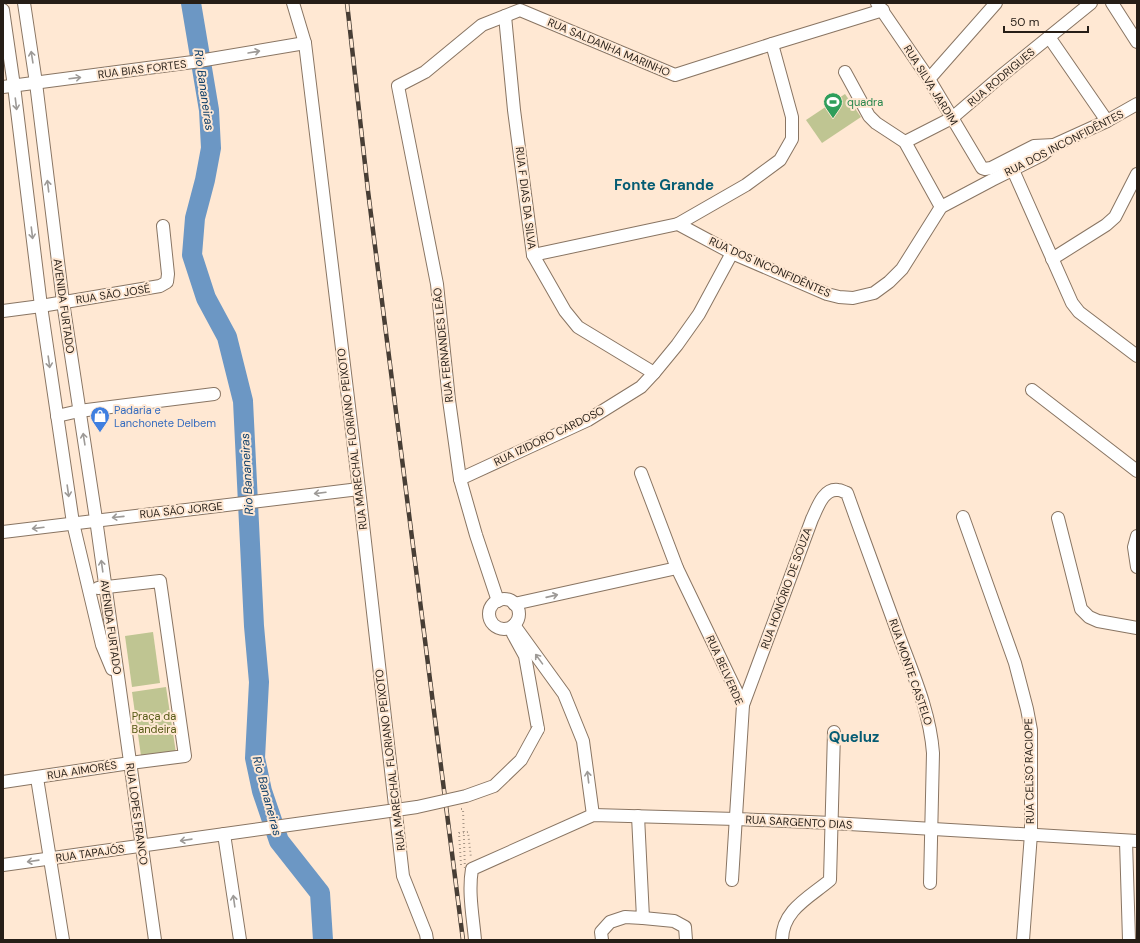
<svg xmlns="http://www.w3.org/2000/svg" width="1140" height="943" font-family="'DM Sans',sans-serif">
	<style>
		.green { fill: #bfc592 }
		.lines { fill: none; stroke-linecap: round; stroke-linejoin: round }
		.river { stroke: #6c97c4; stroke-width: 20 }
		.minor-casing { stroke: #897563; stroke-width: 14 }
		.path { stroke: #a89787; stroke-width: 2; stroke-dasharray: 1 3; stroke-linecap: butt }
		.minor { stroke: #fff; stroke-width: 12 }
		.rail-casing { stroke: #483e35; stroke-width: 4.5 }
		.rail { stroke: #ffe8d3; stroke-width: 3; stroke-dasharray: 9; stroke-linecap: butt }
		.minor-bridge-casing { stroke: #897563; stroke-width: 14; stroke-linecap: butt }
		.path-bridge { stroke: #a89787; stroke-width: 2; stroke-dasharray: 1 3; stroke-linecap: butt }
		.minor-bridge { stroke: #fff; stroke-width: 12 }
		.oneway { stroke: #9d9a97 }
		.labels { text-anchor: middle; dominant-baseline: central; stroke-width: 4; stroke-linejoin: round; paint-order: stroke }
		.street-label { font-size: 11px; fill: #261e17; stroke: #ffe8d3 }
		.leisure-label { font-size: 11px; fill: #27864d; stroke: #ffe8d3; text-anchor: start }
		.shop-label { font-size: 11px; fill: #366cbe; stroke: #ffe8d3; text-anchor: start }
		.park-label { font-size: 11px; fill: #555914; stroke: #ffe8d3 }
		.water-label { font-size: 12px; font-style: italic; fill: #0c3d68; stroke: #ffe8d3 }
		.district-label { font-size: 15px; font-weight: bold; fill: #065c73; stroke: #ffe8d3 }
	</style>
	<rect width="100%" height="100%" fill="#ffe8d3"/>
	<!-- green -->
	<g class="green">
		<path d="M845,94l16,23 -39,26 -16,-23z"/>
		<path d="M153,632l7,51 -28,4 -7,-51z"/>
		<path d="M166,687l10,66 -35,3 -9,-64z"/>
	</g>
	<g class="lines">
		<!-- river -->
		<path class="river" d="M191,3l18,107 2,38 -6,32 -10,38 -3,37 14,43 21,39 16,64 11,225 5,56 -4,76 7,33 17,50 41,52 3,47"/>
		<defs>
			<g id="minor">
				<path d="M24,3l12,80 27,219 33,217 59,421"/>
				<path d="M293,3l12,40 54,446 44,387 23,58 1,6"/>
				<path d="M877,3l52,76 53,89 3,1 6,-1 43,-22 20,-1"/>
				<path d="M1112,3l25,39"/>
				<path d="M3,10l11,76 27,220 32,217 29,122 10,24"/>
				<path d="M505,16l9,94 19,145 32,56 13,16 76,46"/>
				<path d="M1049,37l58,84"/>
				<path d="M845,72l24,44 7,7 29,19 36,65"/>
				<path d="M929,79l67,-76"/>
				<path d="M3,87l190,-25 112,-19"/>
				<path d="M905,142l47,-24 49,-42 90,-73"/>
				<path d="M1013,170l59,133 7,9 58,44"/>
				<path d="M678,224l68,-39 34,-25 12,-21v-22l-20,-73"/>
				<path d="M533,255l145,-31 54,29 95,41 12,3 14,1 21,-5 15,-11 13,-13 39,-62 51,-27 50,-25 12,-10 53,-24 30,-17"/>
				<path d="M1052,259l54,-34 9,-8 22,-43"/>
				<path d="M3,311l38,-5 119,-20 7,-4 1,-8 -5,-48"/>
				<path d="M1032,390l105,81"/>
				<path d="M57,416l22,-5 135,-17"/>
				<path d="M641,473l36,95 66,137 -11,175"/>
				<path d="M460,479l128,-59 53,-33 13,-14 23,-28 22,-31 33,-61"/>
				<path d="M963,517l52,146 12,46 4,21v104l-8,106"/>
				<path d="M1058,518l23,91 8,8 9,4 39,7"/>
				<path d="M3,532c118,-15 237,-29 356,-43"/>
				<path d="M1137,536l-3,11 3,20"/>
				<circle cx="504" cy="614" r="15"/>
				<path d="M498,601l-22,-66 -16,-56 -11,-79 -12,-116 -39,-198 27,-14 57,-47 38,-15 155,65 97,-31 111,-34"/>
				<path d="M514,604l163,-36"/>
				<path d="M514,625l50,69 19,47 10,74"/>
				<path d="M513,634l12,22 13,73"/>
				<path d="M743,705l69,-186c5,-10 11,-31 26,-29 3,0 6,2 9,3 17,48 35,96 52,143 14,38 31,76 34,117l-3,130"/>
				<path d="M37,778l26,162"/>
				<path d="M3,782l127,-19 55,-7 -25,-175 -62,7"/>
				<path d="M224,834l16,106"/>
				<path d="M1126,841l3,99"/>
				<path d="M3,865l365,-51"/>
				<path d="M643,918l31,3 11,6 1,13"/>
				<path d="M475,940c-2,-23 -7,-48 -3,-71l121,-54 143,4 96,4 305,18"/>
				<path d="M602,940l-1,-8 9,-10 15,-5 18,1 -5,-102"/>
				<path d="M782,940c0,-30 28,-43 48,-60l4,-148"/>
			</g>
		</defs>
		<!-- minor casing -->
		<use href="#minor" class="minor-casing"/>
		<!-- path -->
		<path class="path" d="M461,865l-2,-32 9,-1 3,26"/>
		<!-- minor -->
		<use href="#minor" class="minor"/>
		<defs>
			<path id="rail" d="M347,3l21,188 95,749"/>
		</defs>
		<!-- rail casing -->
		<use href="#rail" class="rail-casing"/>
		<!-- rail -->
		<use href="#rail" class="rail"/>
		<defs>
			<path id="minor-bridge" d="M368,814l49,-7 49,-11 28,-10 27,-26 17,-31"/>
		</defs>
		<!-- minor-bridge casing -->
		<use href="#minor-bridge" class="minor-bridge-casing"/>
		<!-- path-bridge -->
		<path class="path-bridge" d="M461,809h2l2,62"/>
		<!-- minor-bridge -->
		<use href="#minor-bridge" class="minor-bridge"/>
	</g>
	<!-- one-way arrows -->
	<defs><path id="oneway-shaft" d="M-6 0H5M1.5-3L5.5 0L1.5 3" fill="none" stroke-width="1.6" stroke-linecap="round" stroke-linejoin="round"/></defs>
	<g class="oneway">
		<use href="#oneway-shaft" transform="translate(254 52) rotate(-10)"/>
		<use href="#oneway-shaft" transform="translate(32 57) rotate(-99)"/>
		<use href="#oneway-shaft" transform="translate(75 78) rotate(-7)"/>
		<use href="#oneway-shaft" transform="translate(16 104) rotate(83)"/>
		<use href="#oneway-shaft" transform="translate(48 186) rotate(-97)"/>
		<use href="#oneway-shaft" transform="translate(32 233) rotate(83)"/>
		<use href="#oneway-shaft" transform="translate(49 362) rotate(82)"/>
		<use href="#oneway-shaft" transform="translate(84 439) rotate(-99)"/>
		<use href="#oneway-shaft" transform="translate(68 491) rotate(82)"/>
		<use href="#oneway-shaft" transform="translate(320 493) rotate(173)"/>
		<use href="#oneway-shaft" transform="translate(118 517) rotate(174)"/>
		<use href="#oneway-shaft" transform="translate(38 528) rotate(173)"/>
		<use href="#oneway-shaft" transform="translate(102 566) rotate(-98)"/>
		<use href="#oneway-shaft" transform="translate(552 596) rotate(-13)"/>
		<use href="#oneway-shaft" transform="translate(539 659) rotate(-126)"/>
		<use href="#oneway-shaft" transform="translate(588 777) rotate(-97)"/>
		<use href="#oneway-shaft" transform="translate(186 840) rotate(172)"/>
		<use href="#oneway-shaft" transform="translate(33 861) rotate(172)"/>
		<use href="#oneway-shaft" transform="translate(234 901) rotate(-98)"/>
	</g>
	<!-- icons -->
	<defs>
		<symbol id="stadium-pin" viewBox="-11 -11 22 30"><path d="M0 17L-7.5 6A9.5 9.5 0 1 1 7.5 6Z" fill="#2e9e5b" stroke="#ffe8d3"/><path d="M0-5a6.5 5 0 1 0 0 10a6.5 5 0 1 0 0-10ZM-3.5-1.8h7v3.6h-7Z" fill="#fff"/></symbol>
		<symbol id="shop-pin" viewBox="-11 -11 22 30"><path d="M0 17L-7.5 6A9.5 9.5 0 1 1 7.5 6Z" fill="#3f7fe0" stroke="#ffe8d3"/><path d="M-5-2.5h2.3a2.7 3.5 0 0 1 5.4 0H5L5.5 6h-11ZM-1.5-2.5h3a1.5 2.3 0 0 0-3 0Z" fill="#fff"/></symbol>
	</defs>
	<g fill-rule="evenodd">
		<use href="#stadium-pin" x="822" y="91" width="22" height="30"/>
		<use href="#shop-pin" x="89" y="405" width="22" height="30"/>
	</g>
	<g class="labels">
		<!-- street labels -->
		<g class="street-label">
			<text transform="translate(609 47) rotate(23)">RUA SALDANHA MARINHO</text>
			<text transform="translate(142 69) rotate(-7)">RUA BIAS FORTES</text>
			<text transform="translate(1001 77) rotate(-40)">RUA RODRIGUES</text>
			<text transform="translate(931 85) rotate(58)">RUA SILVA JARDIM</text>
			<text transform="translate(1064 143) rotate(-27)">RUA DOS INCONFIDÊNTES</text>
			<text transform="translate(526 198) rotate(83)">RUA F DIAS DA SILVA</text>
			<text transform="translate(770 267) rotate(24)">RUA DOS INCONFIDÊNTES</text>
			<text transform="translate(113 294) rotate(-9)">RUA SÃO JOSÉ</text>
			<text transform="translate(64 306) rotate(82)">AVENIDA FURTADO</text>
			<text transform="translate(443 345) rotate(-96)">RUA FERNANDES LEÃO</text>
			<text transform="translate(549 436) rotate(-26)">RUA IZIDORO CARDOSO</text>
			<text transform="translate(352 439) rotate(-97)">RUA MARECHAL FLORIANO PEIXOTO</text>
			<text transform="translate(181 510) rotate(-6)">RUA SÃO JORGE</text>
			<text transform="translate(786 588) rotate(-70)">RUA HONÓRIO DE SOUZA</text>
			<text transform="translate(111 627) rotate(82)">AVENIDA FURTADO</text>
			<text transform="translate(725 670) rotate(66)">RUA BELVERDE</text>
			<text transform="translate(911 672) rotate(71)">RUA MONTE CASTELO</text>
			<text transform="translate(390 760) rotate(-97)">RUA MARECHAL FLORIANO PEIXOTO</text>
			<text transform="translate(82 770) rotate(-9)">RUA AIMORÉS</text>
			<text transform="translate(1029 771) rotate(-91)">RUA CELSO RACIOPE</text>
			<text transform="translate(137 814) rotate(82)">RUA LOPES FRANCO</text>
			<text transform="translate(799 822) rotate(3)">RUA SARGENTO DIAS</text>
			<text transform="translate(90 853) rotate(-8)">RUA TAPAJÓS</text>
		</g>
		<!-- leisure labels -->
		<g class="leisure-label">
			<text x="847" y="102">quadra</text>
		</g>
		<!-- shop labels -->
		<g class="shop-label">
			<text x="114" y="410">Padaria e<tspan x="114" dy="13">Lanchonete Delbem</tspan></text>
		</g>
		<!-- park labels -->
		<g class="park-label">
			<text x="154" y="716">Praça da<tspan x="154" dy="13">Bandeira</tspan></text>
		</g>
		<!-- water labels -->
		<g class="water-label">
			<text transform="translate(204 90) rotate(82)">Rio Bananeiras</text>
			<text transform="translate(247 474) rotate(-93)">Rio Bananeiras</text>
			<text transform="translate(267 796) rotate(75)">Rio Bananeiras</text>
		</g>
		<!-- district labels -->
		<g class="district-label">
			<text x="664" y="185">Fonte Grande</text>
			<text x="854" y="737">Queluz</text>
		</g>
	</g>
	<!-- border -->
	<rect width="1140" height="943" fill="none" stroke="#261e17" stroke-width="8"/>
	<!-- scale -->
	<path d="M1004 26v6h84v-6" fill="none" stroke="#261e17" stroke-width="2"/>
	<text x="1010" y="26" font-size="12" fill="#261e17" stroke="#ffe8d3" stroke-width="3" paint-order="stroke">50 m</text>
</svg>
